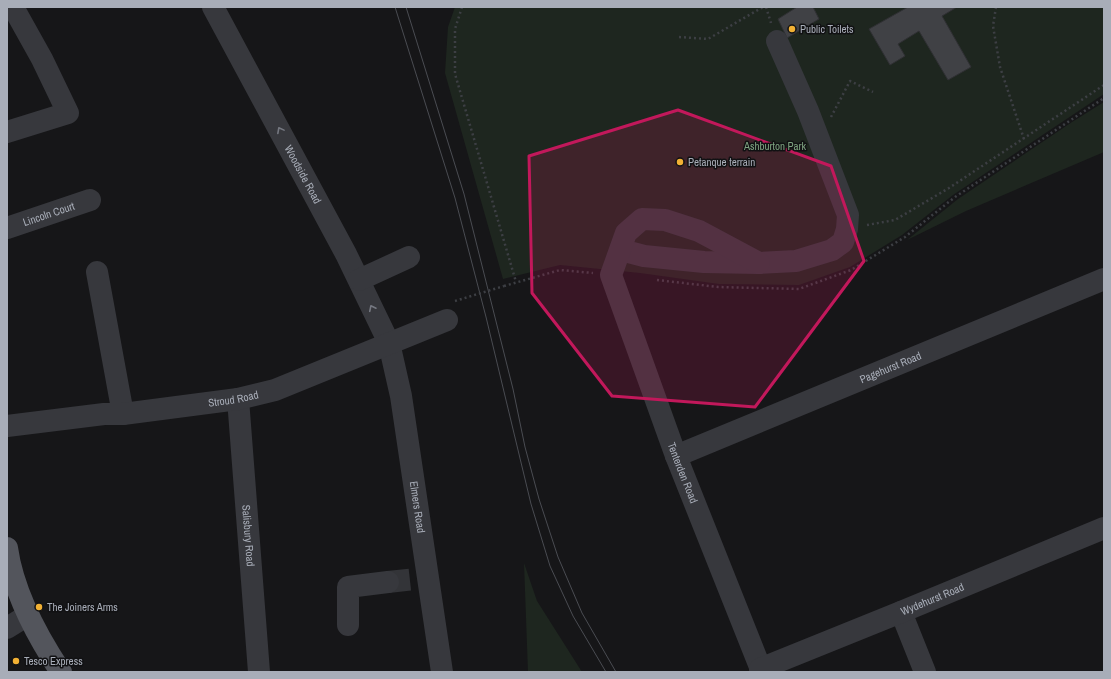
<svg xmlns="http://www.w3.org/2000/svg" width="1111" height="679" font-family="'Archivo Narrow',sans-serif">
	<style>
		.green { fill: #1e261f }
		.building { fill: #404145; stroke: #303034 }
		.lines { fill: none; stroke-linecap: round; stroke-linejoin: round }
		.minor-tunnel { stroke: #333438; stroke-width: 22; stroke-dasharray: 22 11; stroke-linecap: butt }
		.path { stroke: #3d3f44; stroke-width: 2.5; stroke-dasharray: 2 3; stroke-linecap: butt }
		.minor { stroke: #37383d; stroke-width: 22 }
		.major { stroke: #53555c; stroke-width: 22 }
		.tram { stroke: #4a4c52; stroke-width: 1 }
		.path-bridge { stroke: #3d3f44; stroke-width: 2.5; stroke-dasharray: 2 3; stroke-linecap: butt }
		.oneway { stroke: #757881 }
		.marked { fill: #c2185b; fill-opacity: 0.2; stroke: #c2185b; stroke-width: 3; stroke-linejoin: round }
		.poi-dot { fill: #f2b134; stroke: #111113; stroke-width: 1.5 }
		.labels { text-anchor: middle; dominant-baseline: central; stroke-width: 3; stroke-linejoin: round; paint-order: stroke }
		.poi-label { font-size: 11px; fill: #a8adb8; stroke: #111113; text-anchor: start }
		.park-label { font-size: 11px; fill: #7fa381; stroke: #111113 }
		.street-label { font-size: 11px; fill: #a8adb8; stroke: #111113 }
	</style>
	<rect width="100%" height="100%" fill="#161618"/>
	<!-- green -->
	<g class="green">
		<path d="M455,7h649v87l-151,101 -51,40 -52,32 -51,18 -80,-1 -79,-11 -80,-8 -57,14 -58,-206 3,-46z"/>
		<path d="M1104,102v50l-138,59 -59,29 51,-41 114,-77z"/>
		<path d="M524,563l13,38 45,71h-54z"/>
	</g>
	<!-- building -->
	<g class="building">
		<path d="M797,7h16l6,12 -32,19 -9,-19z"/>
		<path d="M908,7h49l-15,9 29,51 -23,13 -29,-49 -21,13 7,12 -15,9 -21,-36z"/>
	</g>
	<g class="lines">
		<!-- minor-tunnel -->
		<path class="minor-tunnel" d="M388,582l27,-3"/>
		<!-- path -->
		<g class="path">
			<path d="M462,7l-7,22v45l61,208"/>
			<path d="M766,7l5,16"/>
			<path d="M996,7l-3,19 7,41 24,72"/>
			<path d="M679,37l29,2 55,-32"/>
			<path d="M831,117l19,-36 23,11"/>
			<path d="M867,225l28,-5 54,-32 155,-103"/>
			<path d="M657,280l61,7 81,2 52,-19 54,-33 50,-40 149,-99"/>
			<path d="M504,286l56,-16 33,3"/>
		</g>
		<!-- minor -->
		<g class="minor">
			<path id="s1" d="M213,7l133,247 43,89 12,53 41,276"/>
			<path d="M7,132l61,-19 -26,-54 -29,-52"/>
			<path id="s2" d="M7,228l83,-28"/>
			<path d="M621,250l23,6 60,6 55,1 37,-2 36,-11 11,-8 4,-13 1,-14 -40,-104 -31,-70"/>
			<path id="s3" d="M759,263l-60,-32 -34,-11 -23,-1 -16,14 -15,42 65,181 86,216"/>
			<path d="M97,272l26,142"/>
			<path d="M359,280l50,-23"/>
			<path id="s4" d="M238,399l21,273"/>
			<path id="s5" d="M7,426l97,-12h19l115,-15 37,-9 172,-70"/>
			<path id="s6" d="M676,456l428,-177"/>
			<path d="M901,612l24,60"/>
			<path d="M348,625v-38l40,-5"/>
			<path d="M7,628l21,-13"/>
			<path id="s7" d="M760,669l141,-57 203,-84"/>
		</g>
		<!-- major -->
		<path class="major" d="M7,548c6,43 30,88 54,124"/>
		<!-- tram -->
		<g class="tram">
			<path d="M395,7l60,191 31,119 45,187 19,62 23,50 33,56"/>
			<path d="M406,7l58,187 49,195 12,58 14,52 19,58 24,56 34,59"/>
		</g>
		<!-- path-bridge -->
		<path class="path-bridge" d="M455,301l49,-15"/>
	</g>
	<!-- one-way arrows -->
	<defs><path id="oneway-chevron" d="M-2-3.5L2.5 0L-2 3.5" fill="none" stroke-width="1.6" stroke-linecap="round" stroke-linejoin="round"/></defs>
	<g class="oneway">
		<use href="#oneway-chevron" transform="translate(280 130) rotate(-118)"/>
		<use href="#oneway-chevron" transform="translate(372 308) rotate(-116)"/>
	</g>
	<!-- marked area -->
	<path class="marked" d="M678,110l153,56 33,95 -109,146 -143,-11 -80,-103 -3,-137z"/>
	<!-- markers -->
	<g class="poi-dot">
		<circle cx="792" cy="29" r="4"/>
		<circle cx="680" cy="162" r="4"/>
		<circle cx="39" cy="607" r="4"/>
		<circle cx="16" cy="661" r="4"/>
	</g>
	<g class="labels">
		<!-- poi labels -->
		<g class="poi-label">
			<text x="800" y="29">Public Toilets</text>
			<text x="688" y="162">Petanque terrain</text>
			<text x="47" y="607">The Joiners Arms</text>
			<text x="24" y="661">Tesco Express</text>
		</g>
		<!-- park labels -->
		<g class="park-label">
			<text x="775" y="146">Ashburton Park</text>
		</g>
		<!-- street labels -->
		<g class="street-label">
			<text stroke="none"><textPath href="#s1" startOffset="190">Woodside Road</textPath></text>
			<text stroke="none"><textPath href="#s2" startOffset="44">Lincoln Court</textPath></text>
			<text stroke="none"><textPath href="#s6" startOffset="232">Pagehurst Road</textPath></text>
			<text stroke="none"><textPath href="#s5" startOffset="228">Stroud Road</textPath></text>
			<text stroke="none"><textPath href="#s3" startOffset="403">Tenterden Road</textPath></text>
			<text stroke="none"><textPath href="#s1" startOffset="546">Elmers Road</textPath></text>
			<text stroke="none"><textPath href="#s4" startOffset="137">Salisbury Road</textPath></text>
			<text stroke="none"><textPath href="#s7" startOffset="186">Wydehurst Road</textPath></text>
		</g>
	</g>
	<!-- border -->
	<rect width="1111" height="679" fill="none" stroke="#a8adb8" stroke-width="16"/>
</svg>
